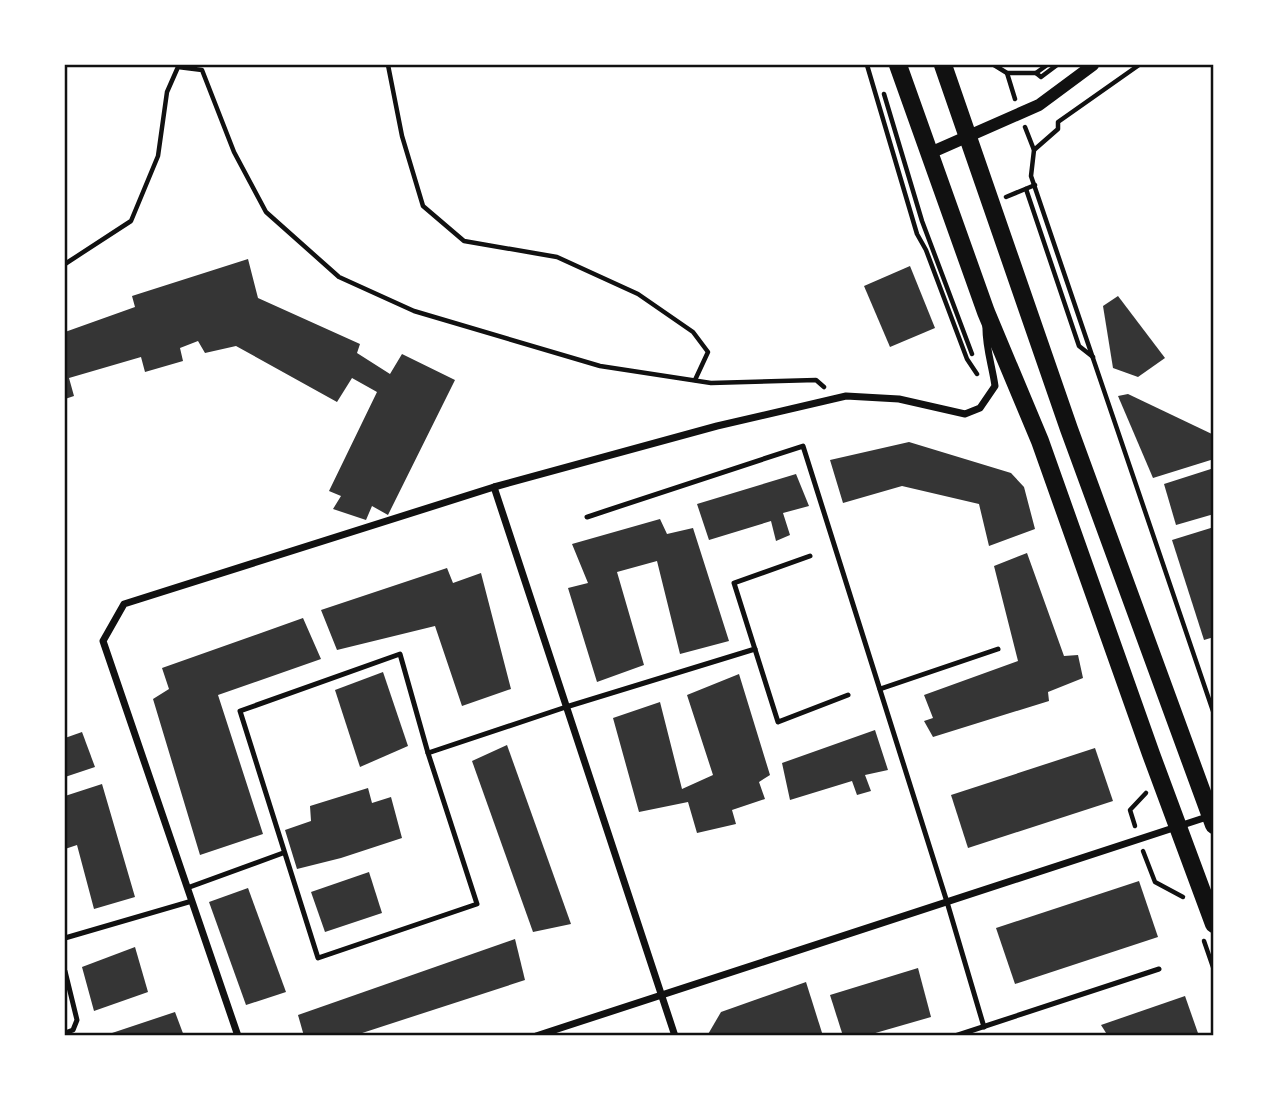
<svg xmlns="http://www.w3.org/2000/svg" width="1279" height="1101" font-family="Lora,serif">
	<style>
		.building { fill: #353535 }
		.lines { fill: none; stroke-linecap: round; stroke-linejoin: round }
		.path { stroke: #111; stroke-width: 4.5 }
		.service { stroke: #111; stroke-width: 5 }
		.minor { stroke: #111; stroke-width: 7 }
		.tertiary { stroke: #111; stroke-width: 12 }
		.primary { stroke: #111; stroke-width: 18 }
		.neatline { fill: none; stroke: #111; stroke-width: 2.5 }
	</style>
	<rect width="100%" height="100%" fill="#fff"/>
	<!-- building -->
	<g class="building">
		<path d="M248,259l10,39 102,46 -3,9 33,21 12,-20 53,26 -67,135 -16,-9 -6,14 -33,-11 8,-13 -12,-5 48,-99 -25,-14 -15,24 -101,-56 -31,7 -7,-12 -18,7 3,13 -38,11 -4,-15 -72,21 5,18 -9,3v-67l70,-25 -3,-11z"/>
		<path d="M910,266l25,62 -45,19 -26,-61z"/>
		<path d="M1118,296l47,62 -27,19 -25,-9 -10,-62z"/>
		<path d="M1128,394l86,41v24l-61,19 -35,-82z"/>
		<path d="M909,442l102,31 13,14 11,42 -46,17 -10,-42 -77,-18 -59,17 -13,-43z"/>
		<path d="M1214,468v46l-38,11 -12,-41z"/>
		<path d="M796,474l13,32 -26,7 7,22 -14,6 -5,-20 -62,19 -12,-36z"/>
		<path d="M660,519l7,15 26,-6 36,113 -49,13 -23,-93 -40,11 27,93 -47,17 -29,-94 20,-5 -16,-39z"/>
		<path d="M1214,527v110l-10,3 -32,-100z"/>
		<path d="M1027,553l37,103 14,-1 5,23 -35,14 1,9 -116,36 -9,-16 9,-3 -9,-23 94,-34 -24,-95z"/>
		<path d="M447,568l6,15 28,-10 30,116 -49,17 -27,-80 -98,24 -16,-40z"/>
		<path d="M303,618l18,41 -103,36 45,139 -63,21 -47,-156 16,-10 -7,-21z"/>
		<path d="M383,672l25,74 -48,21 -25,-77z"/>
		<path d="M739,674l31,101 -11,7 6,17 -33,11 4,14 -39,9 -9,-31 -49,10 -26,-94 47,-16 22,87 31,-14 -26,-80z"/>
		<path d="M875,730l13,40 -23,5 6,16 -14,4 -5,-14 -62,19 -8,-37z"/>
		<path d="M82,732l13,35 -30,10v-39z"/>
		<path d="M507,745l64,179 -38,8 -61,-171z"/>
		<path d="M1095,748l18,53 -145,47 -17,-53z"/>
		<path d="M102,784l33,113 -41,12 -17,-64 -12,4v-53z"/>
		<path d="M368,788l4,15 19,-6 11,41 -61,20 -44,11 -12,-39 26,-9 -1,-15z"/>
		<path d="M369,872l13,41 -57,19 -14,-40z"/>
		<path d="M1139,881l19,56 -143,47 -19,-56z"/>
		<path d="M248,888l38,104 -40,13 -37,-103z"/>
		<path d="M515,939l10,41 -172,56h-49l-6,-21z"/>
		<path d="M135,947l13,45 -54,19 -12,-44z"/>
		<path d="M918,968l13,49 -66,19h-22l-13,-41z"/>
		<path d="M806,982l17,54h-116l14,-24z"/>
		<path d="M1185,996l14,40h-91l-7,-11z"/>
		<path d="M175,1012l9,24h-81z"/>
	</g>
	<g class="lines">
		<!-- path -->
		<g class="path">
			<path d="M388,65l14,71 21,70 41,35 93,16 81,37 55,38 15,20 -13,28"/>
			<path d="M867,65l50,169 9,16 41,109 10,15"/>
			<path d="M994,65l13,8h29l5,4 16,-12"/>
			<path d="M1007,73l8,26"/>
			<path d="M1036,73l11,-8"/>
			<path d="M884,94l38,127 50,133"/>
			<path d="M1025,127l9,23 -3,26 183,538"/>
			<path d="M1034,150l24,-21v-7l81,-57"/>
			<path d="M1026,189l53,157 14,11"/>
			<path d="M1006,197l29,-12"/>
			<path d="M65,264l66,-43 27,-65 9,-64 11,-25 24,3 32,82 32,60 73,65 75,34 186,55 111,17 105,-3 8,7"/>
			<path d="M1135,826l-5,-16 16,-17"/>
			<path d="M1143,851l12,31 28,15"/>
			<path d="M1204,941l10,29"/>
		</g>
		<!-- service -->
		<g class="service">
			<path d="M587,517l216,-71 144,456 37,125"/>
			<path d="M810,556l-76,27 44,139 70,-27"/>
			<path d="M400,654l28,99 49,151 -159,54 -78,-247z"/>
			<path d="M880,689l118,-40"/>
			<path d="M428,753l138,-46 189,-58"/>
			<path d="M187,888l96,-35"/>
			<path d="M65,938l127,-37"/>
			<path d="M65,971l12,49 -4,10 -8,3"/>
			<path d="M955,1036l204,-67"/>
		</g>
		<!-- minor -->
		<g class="minor">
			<path d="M494,487l181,549"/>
			<path d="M238,1036l-135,-395 21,-37 370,-117 223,-61 129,-30 53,3 66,15 15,-6 15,-22c-3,-21 -10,-41 -9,-61"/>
			<path d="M536,1036l674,-220"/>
		</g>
		<!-- tertiary -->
		<path class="tertiary" d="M930,153l109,-48 54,-40"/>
		<!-- primary -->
		<g class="primary">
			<path d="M898,65l88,247 54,129 111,313 63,170"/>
			<path d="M943,65l126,364 145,396"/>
		</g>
	</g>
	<!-- border -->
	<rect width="1279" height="1101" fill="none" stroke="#ffffff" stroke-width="133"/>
	<rect x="66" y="66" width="1146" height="968" class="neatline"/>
</svg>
